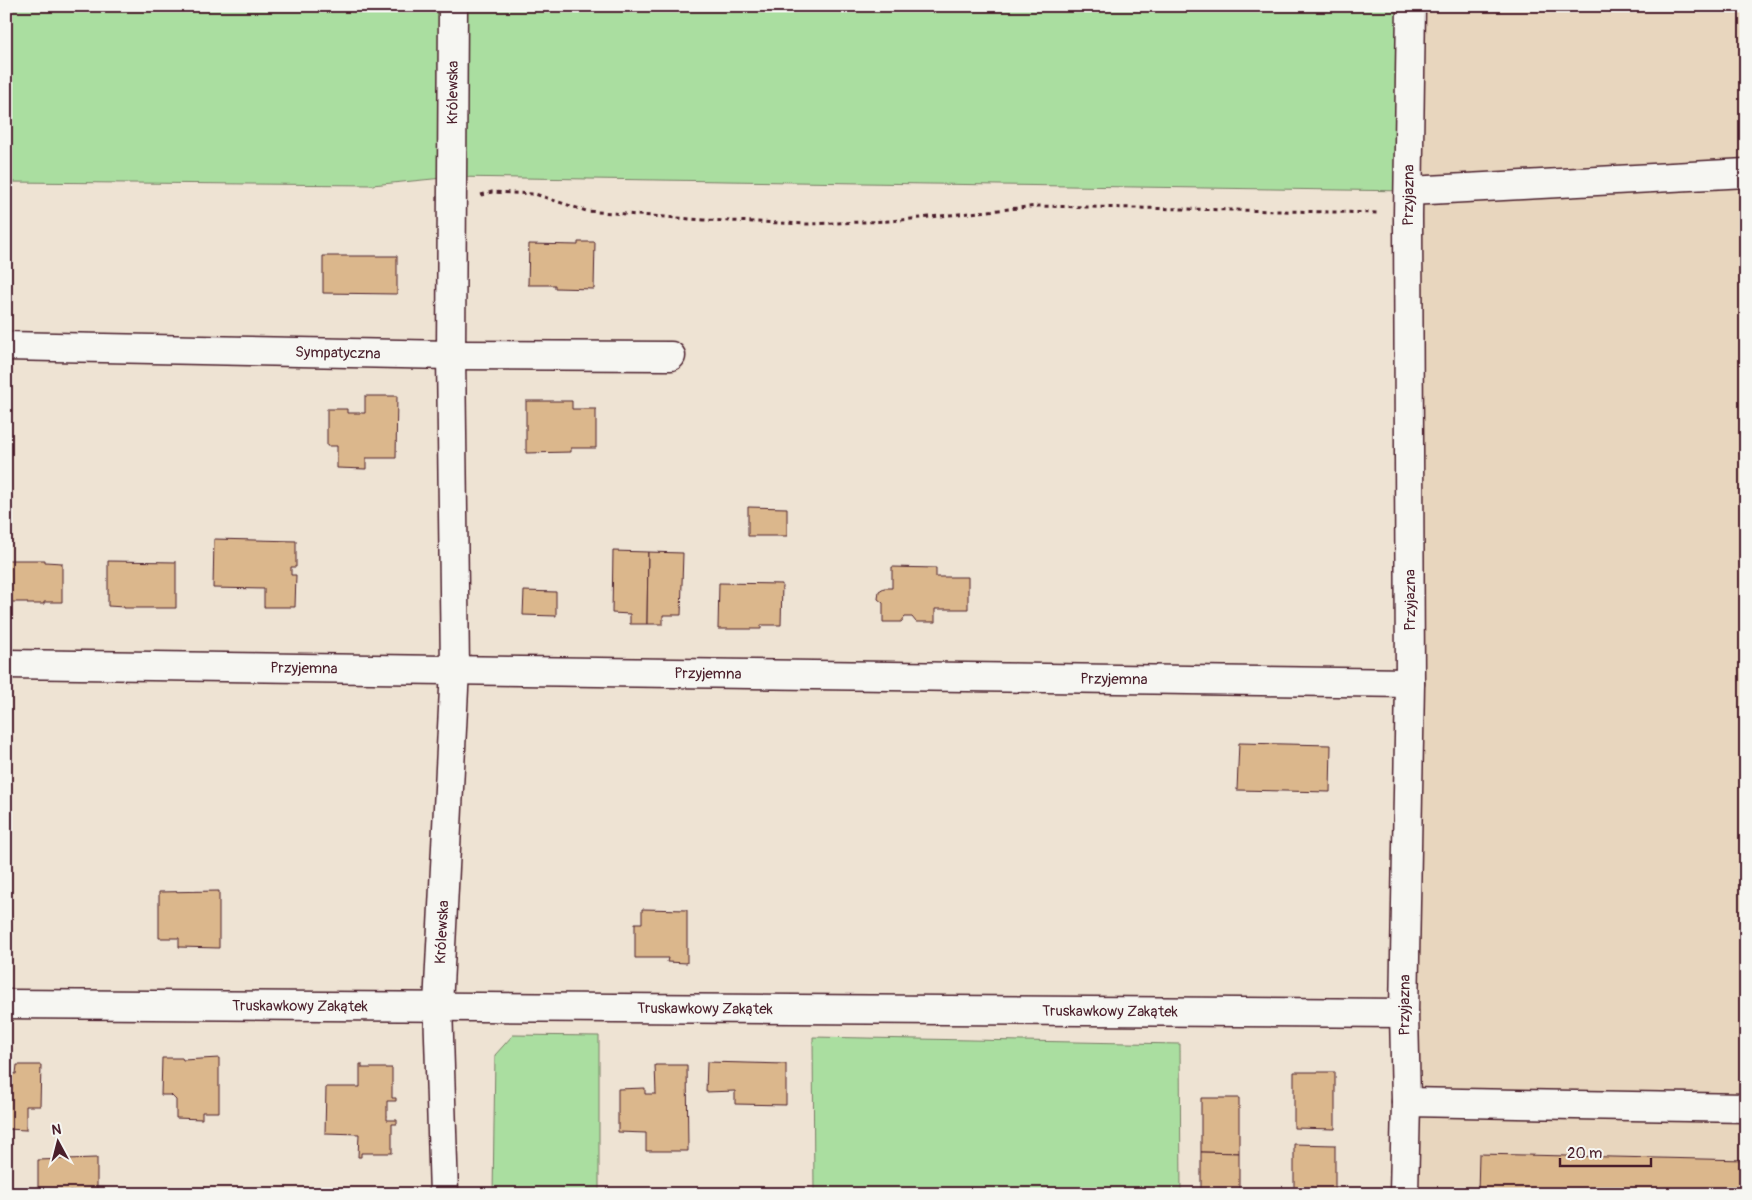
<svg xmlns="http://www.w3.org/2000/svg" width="1752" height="1200" font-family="Pangolin,sans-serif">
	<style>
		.built { fill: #e8d6be }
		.green { fill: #aadea0; stroke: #7a7e66 }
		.building { fill: #dbb78c; stroke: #4a1f2b }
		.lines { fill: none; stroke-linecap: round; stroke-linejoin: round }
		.minor-casing { stroke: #4a1f2b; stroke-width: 31 }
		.path { stroke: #4a1f2b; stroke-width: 3; stroke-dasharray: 4 4; stroke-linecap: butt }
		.minor { stroke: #f6f6f2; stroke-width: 28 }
		.labels { text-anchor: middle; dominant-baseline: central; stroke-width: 5; stroke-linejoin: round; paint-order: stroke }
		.street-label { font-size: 15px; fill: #4a1f2b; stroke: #f6f6f2 }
	</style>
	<rect width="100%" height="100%" fill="#eee3d3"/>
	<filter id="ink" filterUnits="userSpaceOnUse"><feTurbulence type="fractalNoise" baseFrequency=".02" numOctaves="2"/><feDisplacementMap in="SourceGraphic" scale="10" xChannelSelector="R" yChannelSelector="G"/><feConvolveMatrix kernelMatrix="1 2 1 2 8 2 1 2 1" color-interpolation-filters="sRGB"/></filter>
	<g filter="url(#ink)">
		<!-- built -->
		<path class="built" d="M1414,6h332v1188h-342z"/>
		<!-- green -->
		<g class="green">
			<path d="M6,6h1405l-2,185 -956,-14 -81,8 -366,-3z"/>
			<path d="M513,1035l86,1v158h-106l2,-139z"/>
			<path d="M813,1037l367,7 1,150h-367z"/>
		</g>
		<!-- building -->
		<g class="building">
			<path d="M578,242h17l-1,47 -39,-1v-3h-27l1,-41 49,1z"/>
			<path d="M323,256h74v38l-74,-1z"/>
			<path d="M365,396h32l-1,62h-30v11l-29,-1v-22h-10v-37h20v4h18z"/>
			<path d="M526,401h46v8h24v39h-25v4l-45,1z"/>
			<path d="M748,507l39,1v28h-39z"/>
			<path d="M214,539l82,2v26h-5v8h5l-1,32h-31v-18l-51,-1z"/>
			<path d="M613,551l35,1 -1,72h-17v-10l-18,-1z"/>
			<path d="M648,552l35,1 -2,62h-18v9h-16z"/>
			<path d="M6,560h39v2l17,1v39h-18v2h-17v-2h-20l-1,2z"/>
			<path d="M108,561l68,1v46h-52v-1l-16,-1z"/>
			<path d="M892,567l44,1v9h32v32h-33v13h-19l-4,-5h-7l-4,5h-18v-19l-5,-4 1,-8 5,-3h8z"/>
			<path d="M719,583l63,1 -1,41h-20v4h-43z"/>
			<path d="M524,591l32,1v24l-33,-1z"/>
			<path d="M1239,743l92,2 -1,47 -93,-2z"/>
			<path d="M219,891v57l-40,-1v-9h-20v-46z"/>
			<path d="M642,909l45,1v53l-20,-1 1,-4h-33v-35h7z"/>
			<path d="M162,1058h20l1,2 36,-2v54h-17v7l-26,-1v-18l-5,-5h-10z"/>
			<path d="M707,1062l79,2v41l-51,-1v-13l-29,1z"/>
			<path d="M360,1064h2v4h30v30h4v3h-9v19h10v4h-5v29h-31v4h-3l1,-23 -34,-1 1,-46h34z"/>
			<path d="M17,1065h24l-1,41h-14v24l-20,-1v-56l10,1z"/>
			<path d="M655,1065h32l1,86h-42v-18l-28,-1v-43l27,-1v6h11z"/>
			<path d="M1294,1072h41v57l-41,-1z"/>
			<path d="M1201,1098h38v55l-38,-1z"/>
			<path d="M1294,1144l41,1v49h-41z"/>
			<path d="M1201,1152l38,1v41h-38z"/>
			<path d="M1479,1154l267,6v34h-268z"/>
			<path d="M95,1158h2v34l-59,-1v-31z"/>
		</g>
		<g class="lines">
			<defs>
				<g id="minor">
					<path d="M1409,191l337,-18"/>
					<path id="s1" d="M6,346l445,9 220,1"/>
					<path id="s2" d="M6,664l1404,19"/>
					<path id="s3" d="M6,1004l1398,9"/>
					<path d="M1406,1102l340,6"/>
					<path id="s4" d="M444,1194l-6,-188 17,-337 -4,-314 2,-349"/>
					<path id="s5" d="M1404,1194l2,-92 -2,-89 6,-330 -2,-467 3,-210"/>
				</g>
			</defs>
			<!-- minor casing -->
			<use href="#minor" class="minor-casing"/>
			<!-- path -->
			<path class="path" d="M481,195l11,-3 43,2 51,17 118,9 104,4 83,-3 147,-15 342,7"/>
			<!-- minor -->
			<use href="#minor" class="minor"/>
		</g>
	</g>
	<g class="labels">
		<!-- street labels -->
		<g class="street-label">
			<text stroke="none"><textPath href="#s4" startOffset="1102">Królewska</textPath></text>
			<text stroke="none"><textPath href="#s5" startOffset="999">Przyjazna</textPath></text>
			<text stroke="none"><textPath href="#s1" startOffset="332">Sympatyczna</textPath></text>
			<text transform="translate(1410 600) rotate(-90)">Przyjazna</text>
			<text stroke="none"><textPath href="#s2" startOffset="298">Przyjemna</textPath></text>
			<text stroke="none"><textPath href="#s2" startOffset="702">Przyjemna</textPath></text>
			<text stroke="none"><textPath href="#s2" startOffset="1108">Przyjemna</textPath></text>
			<text stroke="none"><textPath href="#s4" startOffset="262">Królewska</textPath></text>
			<text stroke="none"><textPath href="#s3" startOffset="294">Truskawkowy Zakątek</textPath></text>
			<text stroke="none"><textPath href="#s5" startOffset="189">Przyjazna</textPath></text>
			<text stroke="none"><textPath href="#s3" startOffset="699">Truskawkowy Zakątek</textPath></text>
			<text stroke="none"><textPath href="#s3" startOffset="1104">Truskawkowy Zakątek</textPath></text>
		</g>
	</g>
	<!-- margin -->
	<rect width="1752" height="1200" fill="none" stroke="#f6f6f2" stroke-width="25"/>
	<rect x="12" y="12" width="1727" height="1175" fill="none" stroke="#4a1f2b" stroke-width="2" filter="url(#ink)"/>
	<!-- north arrow -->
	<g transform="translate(58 1142) rotate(353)" stroke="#f6f6f2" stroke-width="4" paint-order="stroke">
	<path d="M0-4L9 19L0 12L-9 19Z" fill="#4a1f2b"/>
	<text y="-8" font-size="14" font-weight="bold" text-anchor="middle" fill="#4a1f2b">N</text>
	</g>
	<!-- scale -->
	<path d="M1560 1158v8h91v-8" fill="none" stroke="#4a1f2b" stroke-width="2.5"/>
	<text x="1567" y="1158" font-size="15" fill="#4a1f2b" stroke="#f6f6f2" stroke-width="4" paint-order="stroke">20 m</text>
</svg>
